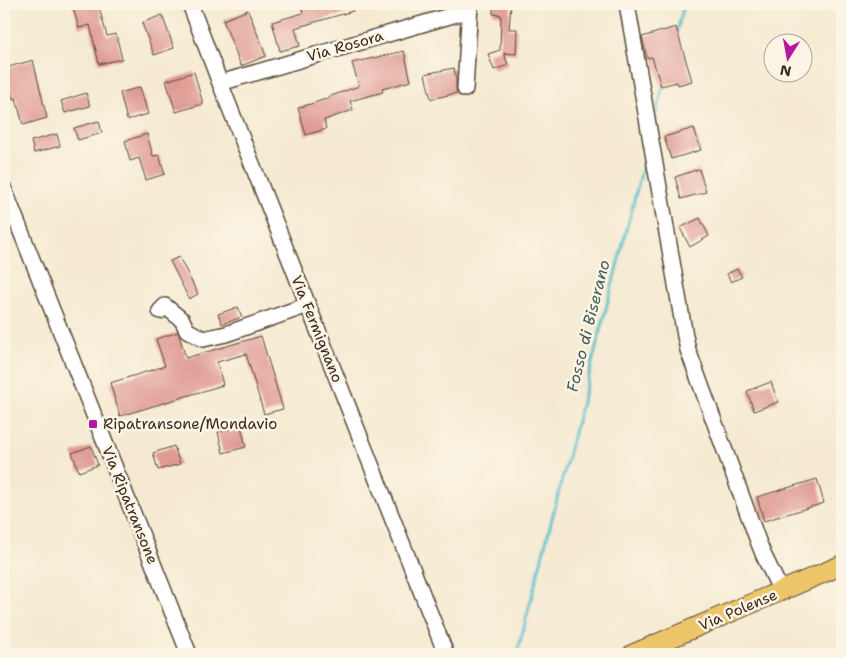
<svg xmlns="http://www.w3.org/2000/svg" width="846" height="658" font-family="'Shantell Sans',sans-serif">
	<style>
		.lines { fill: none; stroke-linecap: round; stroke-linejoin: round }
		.stream { stroke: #51bccc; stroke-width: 3 }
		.building { fill: #df9a93 }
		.minor-casing { stroke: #574739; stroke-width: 18 }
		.major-casing { stroke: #574739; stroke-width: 21 }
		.minor { stroke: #fff; stroke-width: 15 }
		.major { stroke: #ecc669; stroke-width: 19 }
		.poi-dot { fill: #b5179e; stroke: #fcf5e5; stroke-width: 2 }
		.labels { text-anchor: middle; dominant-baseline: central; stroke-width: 5; stroke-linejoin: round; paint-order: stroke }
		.street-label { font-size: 15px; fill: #3b2a1e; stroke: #fcf5e5 }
		.poi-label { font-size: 15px; fill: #3b2a1e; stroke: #fcf5e5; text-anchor: start }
		.water-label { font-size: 16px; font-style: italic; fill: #435d5b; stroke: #fcf5e5 }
	</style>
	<rect width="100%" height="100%" fill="#fcf5e5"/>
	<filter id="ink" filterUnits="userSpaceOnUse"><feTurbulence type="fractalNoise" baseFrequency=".02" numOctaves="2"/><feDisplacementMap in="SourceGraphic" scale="10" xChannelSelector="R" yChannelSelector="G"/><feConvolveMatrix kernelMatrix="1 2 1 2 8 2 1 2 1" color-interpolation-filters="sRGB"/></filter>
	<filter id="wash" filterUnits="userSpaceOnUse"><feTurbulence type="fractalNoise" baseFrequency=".0096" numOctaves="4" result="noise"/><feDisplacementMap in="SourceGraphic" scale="20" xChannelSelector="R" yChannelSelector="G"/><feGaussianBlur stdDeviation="1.12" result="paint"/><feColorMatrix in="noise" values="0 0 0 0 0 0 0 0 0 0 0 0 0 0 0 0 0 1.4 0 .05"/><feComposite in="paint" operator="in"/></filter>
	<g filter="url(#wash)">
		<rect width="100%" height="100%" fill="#f5ead1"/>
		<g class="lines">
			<!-- stream -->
			<g class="stream">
				<path d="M676,35l8,-31"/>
				<path d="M654,122l10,-40"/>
				<path d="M517,654l130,-504"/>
			</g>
		</g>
		<g id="blocks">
			<!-- building -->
			<g class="building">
				<path d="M72,4h26l9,32 9,-2 6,25 -23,5 -9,-39 -11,3z"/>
				<path d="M300,4h50l3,7 -58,17 5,18 -20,5 -8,-29 31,-9z"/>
				<path d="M493,4h18l-2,25h8l-1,25 -12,-1 4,12 -14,5 -6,-16 12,-4 1,-35 -8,-1z"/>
				<path d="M248,10l18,46 -25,10 -18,-46z"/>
				<path d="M162,15l12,33 -20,7 -12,-32z"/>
				<path d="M676,27l16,54 -14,4 -1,-3 -16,4 -9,-29 -5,1 -5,-21z"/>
				<path d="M404,51l7,30 -29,8 1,3 -33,9 3,9 -29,10 2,9 -20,6 -8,-27 31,-10 -1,-1 31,-11 -7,-23z"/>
				<path d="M33,60l14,58 -24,7 -7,-27 -3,1 -8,-31z"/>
				<path d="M454,68l2,11v9l1,5 -26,6 -6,-25z"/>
				<path d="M194,72l9,32 -27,8 -10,-31z"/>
				<path d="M140,87l8,27 -21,6 -7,-27z"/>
				<path d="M86,93l4,13 -25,7 -4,-12z"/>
				<path d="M99,121l3,12 -24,7 -4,-12z"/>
				<path d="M694,128l7,22 -30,9 -7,-22z"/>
				<path d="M57,134l3,12 -26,7 -3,-12z"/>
				<path d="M147,134l6,22 6,-1 6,19 -19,6 -7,-22 -9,3 -5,-20z"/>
				<path d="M699,169l7,23 -25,7 -6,-22z"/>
				<path d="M700,218l9,18 -19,11 -10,-19z"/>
				<path d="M179,257l19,37 -9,5 -19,-38z"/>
				<path d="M737,269l5,8 -11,5 -4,-8z"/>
				<path d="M238,307l4,10 -20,7 -4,-10z"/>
				<path d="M178,332l8,26 75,-22 22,73 -19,5 -18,-60 -29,8 6,23 -103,31 -10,-33 55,-17 -9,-27z"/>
				<path d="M771,382l7,20 -24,9 -7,-20z"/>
				<path d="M241,426l5,21 -23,6 -5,-21z"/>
				<path d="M91,446l7,19 -19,7 -7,-19z"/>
				<path d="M174,446l6,18 -22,6 -5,-17z"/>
				<path d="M817,479l7,24 -60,18 -7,-24z"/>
			</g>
		</g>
	</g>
	<g filter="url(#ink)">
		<use href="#blocks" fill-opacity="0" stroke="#574739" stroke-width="1"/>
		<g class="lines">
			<defs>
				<g id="minor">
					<path d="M190,4l30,79 226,571"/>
					<path d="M627,4l58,332 3,14 70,191 6,15 17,35"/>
					<path d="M220,83l250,-73"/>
					<path d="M465,89l5,-85"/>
					<path d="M4,189l185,465"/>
					<path d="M160,311l5,-5 17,14 5,10 16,9 23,-5 82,-29"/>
				</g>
				<path id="major" d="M633,654l209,-89"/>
			</defs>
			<!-- minor casing -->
			<use href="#minor" class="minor-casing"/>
			<!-- major casing -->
			<use href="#major" class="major-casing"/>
			<!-- minor -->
			<use href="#minor" class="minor"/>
			<!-- major -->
			<use href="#major" class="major"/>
		</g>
	</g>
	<!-- markers -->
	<rect class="poi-dot" x="88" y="419" width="10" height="10" rx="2.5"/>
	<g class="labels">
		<!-- street labels -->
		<g class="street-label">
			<text transform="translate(345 46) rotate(-16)">Via Rosora</text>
			<text transform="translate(317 329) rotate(68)">Via Fermignano</text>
			<text transform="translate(130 505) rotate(68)">Via Ripatransone</text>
			<text transform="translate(738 610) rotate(-23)">Via Polense</text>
		</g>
		<!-- poi labels -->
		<g class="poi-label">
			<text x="103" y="424">Ripatransone/Mondavio</text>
		</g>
		<!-- water labels -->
		<g class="water-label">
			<text transform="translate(588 326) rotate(-76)">Fosso di Biserano</text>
		</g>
	</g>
	<!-- margin -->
	<rect width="846" height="658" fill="none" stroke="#fcf5e5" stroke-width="20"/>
	<!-- north arrow -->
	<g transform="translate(788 58) rotate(191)"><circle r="24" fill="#fcf5e5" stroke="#afa495"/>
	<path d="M0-4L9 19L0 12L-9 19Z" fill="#b5179e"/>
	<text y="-8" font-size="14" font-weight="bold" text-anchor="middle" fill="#3b2a1e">N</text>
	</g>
</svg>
